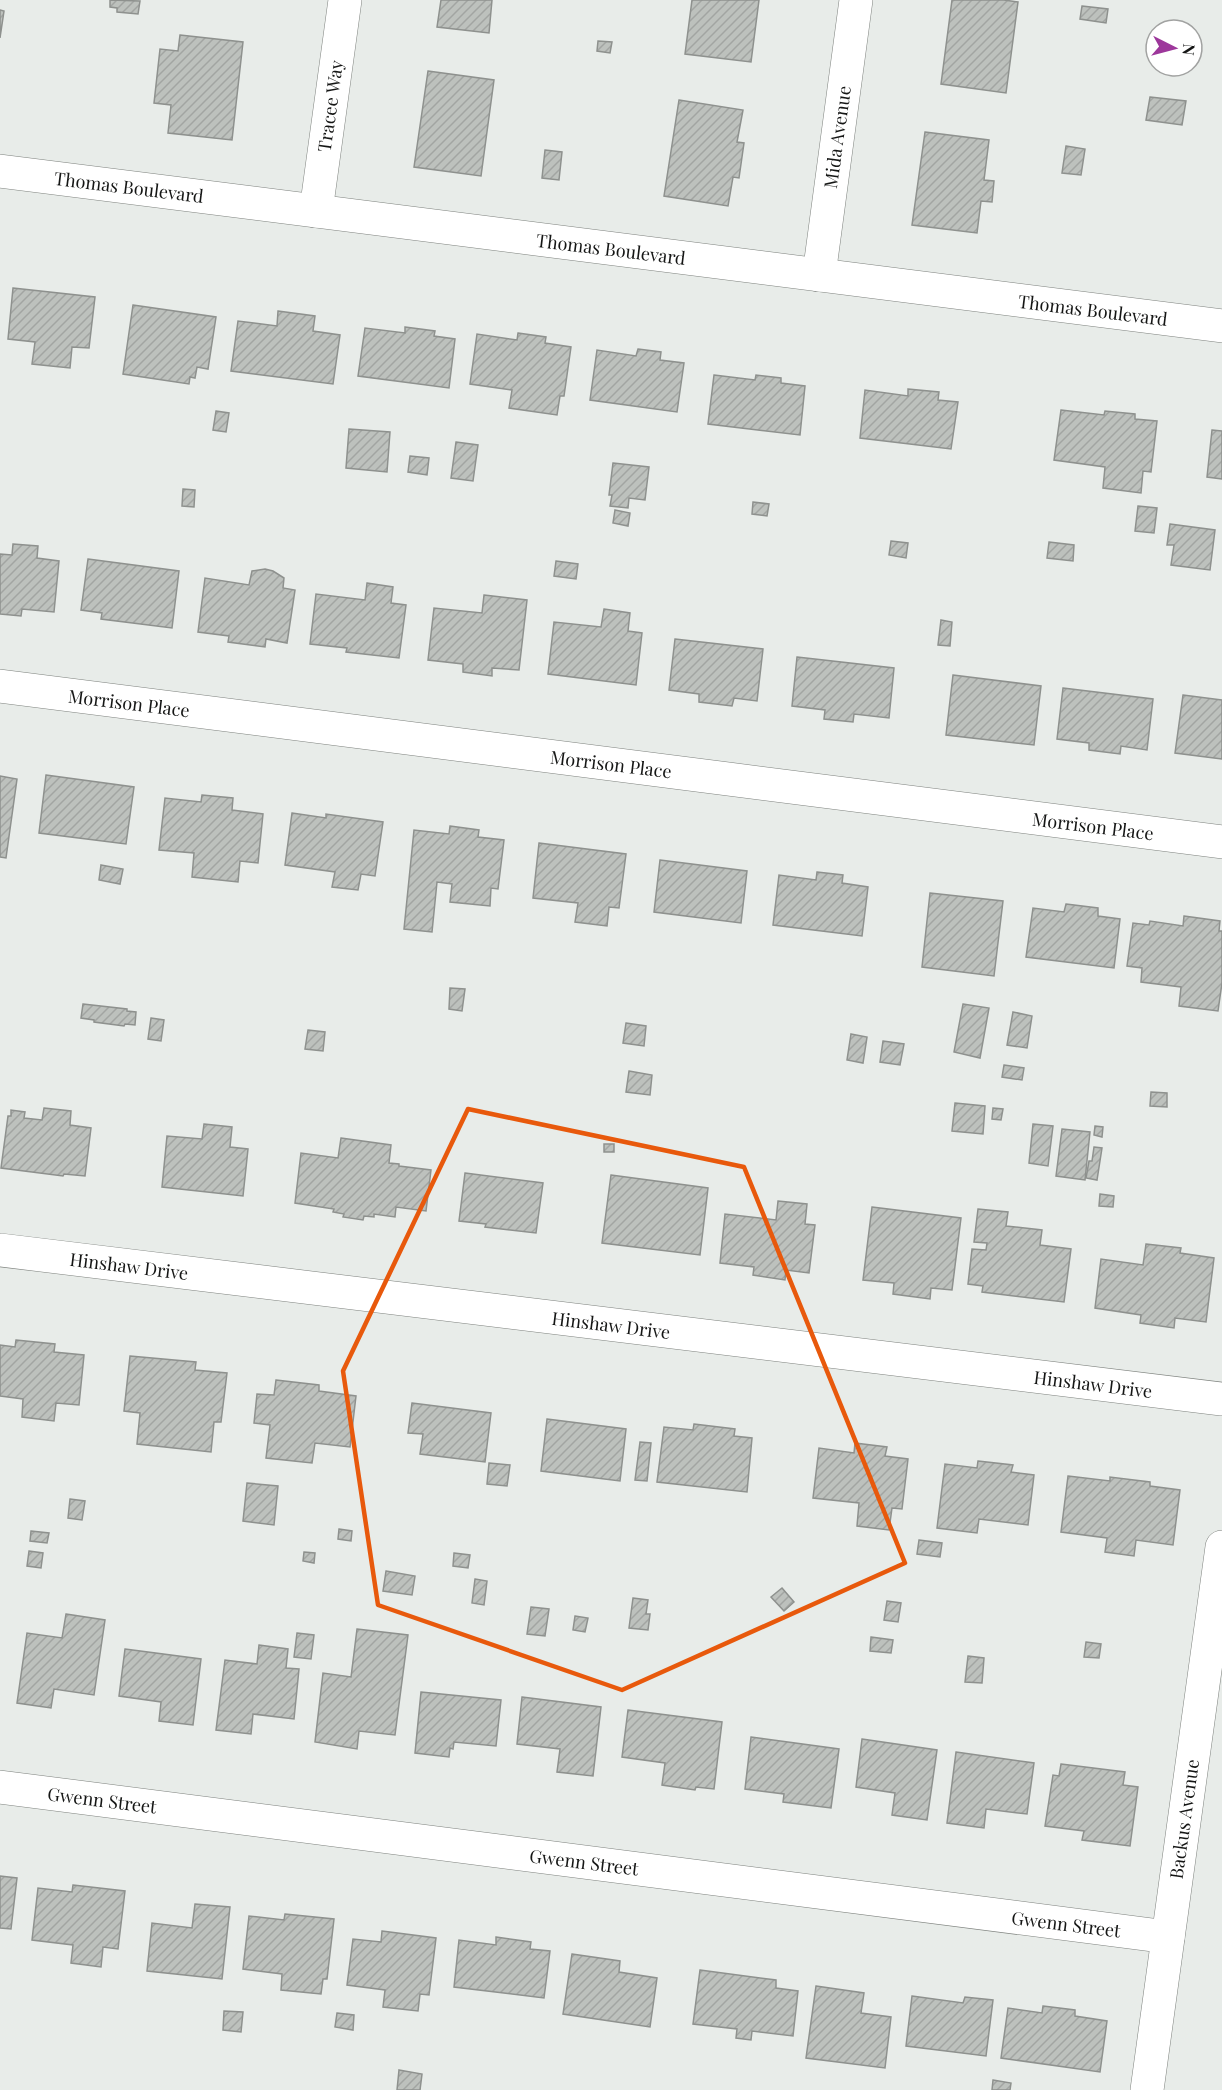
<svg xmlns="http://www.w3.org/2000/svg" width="1222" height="2090" font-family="'Playfair Display',serif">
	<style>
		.building { fill: url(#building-hatch); stroke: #8e918e; stroke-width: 1.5 }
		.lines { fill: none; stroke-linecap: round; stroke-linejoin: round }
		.minor-casing { stroke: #7e827e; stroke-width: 34 }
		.minor { stroke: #fff; stroke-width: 33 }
		.marked { fill: none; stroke: #e8590c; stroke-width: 4.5; stroke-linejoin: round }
		.labels { text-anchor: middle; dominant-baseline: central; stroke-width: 4.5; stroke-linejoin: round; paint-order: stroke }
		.street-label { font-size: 18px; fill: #151615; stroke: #fff }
	</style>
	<defs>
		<pattern id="building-hatch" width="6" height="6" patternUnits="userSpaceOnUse" patternTransform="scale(1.5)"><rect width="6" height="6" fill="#bdc1bd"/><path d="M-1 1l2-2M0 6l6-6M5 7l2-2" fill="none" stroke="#a2a5a2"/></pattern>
	</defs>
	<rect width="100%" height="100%" fill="#e8ece9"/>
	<!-- building -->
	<g class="building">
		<path d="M110,0l30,1 -2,13 -21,-2v-4l-7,-1z"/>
		<path d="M441,0h51l-3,33 -52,-6z"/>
		<path d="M692,0h67l-8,62 -66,-8z"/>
		<path d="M952,0h52l14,2 -12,91 -65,-9z"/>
		<path d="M1082,6l26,3 -2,14 -26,-4z"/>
		<path d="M0,10l4,1 -4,27z"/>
		<path d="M180,35l63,7 -11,98 -64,-7 3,-28 -17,-2 6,-54 18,2z"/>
		<path d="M598,41l14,1 -2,11 -13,-2z"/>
		<path d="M428,71l66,9 -13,96 -67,-9z"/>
		<path d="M1150,97l36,4 -4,24 -36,-5z"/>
		<path d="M679,100l64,10 -6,32 7,1 -5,35 -6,-1 -5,29 -64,-10z"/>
		<path d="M925,132l64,8 -5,40 10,1 -2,21 -11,-1 -4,32 -65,-8z"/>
		<path d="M1066,146l19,3 -4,26 -19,-2z"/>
		<path d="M545,150l17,2 -3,28 -17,-2z"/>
		<path d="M13,288l82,9 -6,51 -17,-1 -2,21 -38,-4 3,-22 -27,-3z"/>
		<path d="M133,305l83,12 -8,52 -11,-2 -2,11 -5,-1 -1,7 -66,-10z"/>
		<path d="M278,311l37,5 -2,15 27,4 -7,49 -102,-13 7,-50 39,5z"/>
		<path d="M405,327l30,4 -1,5 21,3 -6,49 -91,-12 7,-48 40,5z"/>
		<path d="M518,333l28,4 -1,6 26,4 -7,49h-4l-3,19 -48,-7 3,-18 -42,-6 7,-50 40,6z"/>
		<path d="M638,349l23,3 -1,8 24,3 -7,49 -87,-12 7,-50 39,6z"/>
		<path d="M714,375l41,5 1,-5 25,3v5l24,3 -5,49 -92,-11z"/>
		<path d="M908,389l31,3 -1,8 20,2 -7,47 -91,-11 5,-48 43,6z"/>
		<path d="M1061,410l43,5 1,-4 30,3v5l22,2 -6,51 -8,-1 -2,22 -38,-5 2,-21 -51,-7z"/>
		<path d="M216,411l13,2 -3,19 -13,-2z"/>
		<path d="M349,429l41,3 -3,40 -41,-4z"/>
		<path d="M1212,430l10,1v48l-15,-2z"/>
		<path d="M456,442l22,3 -5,36 -22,-3z"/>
		<path d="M410,456l19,2 -2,17 -19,-3z"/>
		<path d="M613,463l36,4 -4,33 -16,-2 -1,10 -18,-2 2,-11h-3z"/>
		<path d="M183,489l12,1 -1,17 -12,-1z"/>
		<path d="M753,502l16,2 -2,12 -15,-2z"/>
		<path d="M1138,506l19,2 -3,25 -19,-2z"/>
		<path d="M615,510l15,3 -2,13 -15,-3z"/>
		<path d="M1170,524l45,6 -5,40 -39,-5 3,-20h-7z"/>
		<path d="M891,541l17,2 -2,15 -17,-3z"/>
		<path d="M1049,542l25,3 -1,16 -26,-3z"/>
		<path d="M13,544l25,2 -1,12 22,3 -5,51 -32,-3 -1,7 -21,-2v-60l12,1z"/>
		<path d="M88,559l91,12 -7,57 -71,-9 1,-6 -21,-3z"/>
		<path d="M556,561l22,3 -2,15 -22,-3z"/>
		<path d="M265,569l8,2 11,7 -1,10 12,2 -8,53 -21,-4 -1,8 -37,-5 1,-6 -31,-4 7,-54 44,7 3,-14z"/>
		<path d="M367,583l26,4 -2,16 15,2 -7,53 -53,-6 1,-4 -37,-4 6,-50 49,6z"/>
		<path d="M484,595l43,5 -8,70 -27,-2v8l-29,-4v-8l-35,-4 6,-52 48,5z"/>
		<path d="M604,609l26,4 -2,18 14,2 -6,52 -88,-11 6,-52 47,5z"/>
		<path d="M941,620l11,2 -2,24 -12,-1z"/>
		<path d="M675,639l88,10 -6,52 -23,-3 -2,8 -33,-4v-8l-30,-4z"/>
		<path d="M797,657l97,11 -5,50 -35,-4 -1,8 -29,-3 1,-9 -33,-4z"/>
		<path d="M953,675l88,11 -7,59 -88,-10z"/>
		<path d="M1063,688l90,11 -6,51 -26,-4 -1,8 -31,-4v-7l-32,-4z"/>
		<path d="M1183,695l39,5v59l-47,-6z"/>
		<path d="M46,775l88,12 -8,57 -87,-11z"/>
		<path d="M0,776l17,3 -11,79 -6,-1z"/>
		<path d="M202,795l31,3 -1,12 31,4 -5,49 -18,-2 -2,21 -46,-5 2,-24 -35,-3 6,-52 36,4z"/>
		<path d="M292,813l34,5v-4l57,8 -8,54 -14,-2 -3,16 -26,-3 3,-15 -50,-7z"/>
		<path d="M450,826l29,4 -1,7 26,3 -6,49 -7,-1 -1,18 -40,-4 2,-18 -15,-2 -5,50 -28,-3 10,-99 35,4z"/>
		<path d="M539,843l87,11 -7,54 -10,-1 -2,19 -32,-4 3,-19 -45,-5z"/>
		<path d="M660,860l87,11 -6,52 -87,-11z"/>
		<path d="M101,865l22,4 -3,15 -21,-4z"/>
		<path d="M817,872l26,3 -1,8 26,4 -6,49 -89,-11 6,-50 37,5z"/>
		<path d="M930,893l73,8 -9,75 -72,-9z"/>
		<path d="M1066,904l32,4v8l22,3 -6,49 -88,-11 7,-49 31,4z"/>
		<path d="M1184,916l36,5 -1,10h3v52l-4,28 -39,-5 2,-19 -40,-5 1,-14 -15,-2 6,-43 16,2 1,-4 33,5z"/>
		<path d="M450,988l15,1 -3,22 -13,-2z"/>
		<path d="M83,1004l44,5v2l9,1 -1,13 -10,-1 -1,2 -30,-4v-2l-13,-2z"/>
		<path d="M963,1004l26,4 -9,50 -26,-6z"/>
		<path d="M1013,1012l19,4 -5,32 -20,-3z"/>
		<path d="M151,1018l13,2 -3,21 -13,-2z"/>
		<path d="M626,1023l20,3 -2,20 -21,-3z"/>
		<path d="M308,1030l17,2 -2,19 -18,-2z"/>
		<path d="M851,1034l16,3 -4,26 -16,-3z"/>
		<path d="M883,1041l21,3 -4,21 -20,-3z"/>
		<path d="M1004,1065l20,3 -2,12 -20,-3z"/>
		<path d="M629,1071l23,4 -2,20 -24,-3z"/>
		<path d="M1151,1092l16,1v14l-17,-1z"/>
		<path d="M955,1103l30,3 -2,28 -31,-3z"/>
		<path d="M44,1108l27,3 -1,14 21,3 -6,48 -21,-2 -1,2 -62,-8 7,-52h3v-6l14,2 -1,6 18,2z"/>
		<path d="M993,1108l10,1 -2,11 -9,-1z"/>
		<path d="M204,1124l28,3 -2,20 18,2 -5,47 -81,-9 5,-51 35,3z"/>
		<path d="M1033,1124l20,2 -5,40 -19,-3z"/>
		<path d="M1095,1126l8,1 -1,10 -8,-2z"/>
		<path d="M1062,1129l28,3 -5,48 -29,-4z"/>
		<path d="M341,1138l50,7 -2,18 10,1v2l32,4 -5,41 -30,-4 -1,10 -21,-3v3l-10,-1 -1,4 -20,-3 1,-3 -11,-2 1,-3 -39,-6 6,-50 37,5z"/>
		<rect x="604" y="1144" width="10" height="8"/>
		<path d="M1094,1147l8,1 -5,32 -11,-2 3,-17h3z"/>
		<path d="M465,1173l78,10 -7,50 -51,-6 1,-3 -27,-3z"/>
		<path d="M611,1175l97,13 -8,67 -98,-12z"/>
		<path d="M1100,1194l14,2 -1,11 -14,-1z"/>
		<path d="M778,1201l29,3 -2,20 10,1 -6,48 -23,-3 -1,10 -32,-5 1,-8 -34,-4 5,-49 51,6z"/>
		<path d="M872,1207l89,11 -9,72 -21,-2 -1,11 -37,-5 1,-11 -31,-3z"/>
		<path d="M978,1209l30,3 -2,14 36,4 -2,15 31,4 -7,53 -82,-10 1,-6 -15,-2 4,-35 14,1 1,-7 -13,-1z"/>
		<path d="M1146,1244l35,4 -1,5 34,5 -8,64 -31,-4 -1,10 -34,-5 1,-8 -46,-7 6,-49 42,6z"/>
		<path d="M16,1340l39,4 -1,8 30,3 -5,50 -23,-2 -2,18 -32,-4 1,-18 -23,-3v-51l15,2z"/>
		<path d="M130,1356l66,6 -1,8 32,3 -6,49h-7l-3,30 -74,-8 3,-31 -16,-2z"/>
		<path d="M276,1380l43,5v6l37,5 -6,51 -35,-4 -3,20 -46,-5 4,-33 -16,-2 3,-29 17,1z"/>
		<path d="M412,1403l79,10 -6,49 -65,-8 3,-20 -15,-1z"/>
		<path d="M547,1419l79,10 -6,52 -79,-10z"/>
		<path d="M694,1424l41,5 -1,7 18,2 -5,54 -90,-10 7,-55 29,3z"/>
		<path d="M640,1442l11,1 -4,38 -12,-1z"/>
		<path d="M855,1443l32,4 -2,9 23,3 -6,50 -10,-1 -3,22 -32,-4 2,-23 -46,-5 6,-50 35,5z"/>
		<path d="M978,1461l35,4 -2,7 23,3 -6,50 -49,-6 -2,14 -40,-5 8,-64 32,4z"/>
		<path d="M489,1463l21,2 -3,21 -20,-2z"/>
		<path d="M1068,1476l42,5v-4l40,5v4l30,4 -7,55 -37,-5 -2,16 -29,-4 2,-14 -46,-6z"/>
		<path d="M247,1483l31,3 -4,39 -31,-4z"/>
		<path d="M70,1499l15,2 -3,19 -14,-2z"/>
		<path d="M339,1529l13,2 -1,10 -13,-2z"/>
		<path d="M31,1531l18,2 -2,10 -17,-2z"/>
		<path d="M919,1540l23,3 -2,14 -23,-3z"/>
		<path d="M29,1551l14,2 -2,15 -14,-2z"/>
		<path d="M304,1552l11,1 -1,10 -11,-2z"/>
		<path d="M454,1553l16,2 -2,13 -15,-2z"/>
		<path d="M386,1571l29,5 -3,19 -29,-4z"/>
		<path d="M475,1579l12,2 -3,24 -12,-2z"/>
		<path d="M782,1588l12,14 -10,9 -13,-14z"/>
		<path d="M633,1598l15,2 -2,14h4l-2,16 -19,-2z"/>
		<path d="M887,1601l14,2 -3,19 -14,-2z"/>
		<path d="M531,1607l18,2 -4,27 -18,-2z"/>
		<path d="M66,1614l39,6 -11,75 -40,-6 -3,19 -34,-5 10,-70 35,5z"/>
		<path d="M575,1616l13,2 -3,14 -12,-2z"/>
		<path d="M357,1629l51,6 -13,100 -36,-4 -2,18 -42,-7 8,-69 28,4z"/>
		<path d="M297,1633l17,2 -3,24 -17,-2z"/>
		<path d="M871,1637l22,3 -2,13 -21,-2z"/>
		<path d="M1086,1642l15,2 -2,14 -15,-1z"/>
		<path d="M259,1645l29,4 -2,19 13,1 -5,50 -41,-5 -2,20 -35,-4 9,-70 32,4z"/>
		<path d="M125,1649l76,10 -8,66 -34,-4 2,-19 -42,-6z"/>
		<path d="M968,1656l16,2 -2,25 -17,-1z"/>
		<path d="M421,1692l80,8 -5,46 -42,-4 -1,7 -3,-1 -1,9 -34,-4z"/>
		<path d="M522,1697l79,10 -8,69 -36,-4 3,-23 -43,-5z"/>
		<path d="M628,1710l94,12 -8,67 -18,-2 -1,3 -33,-5 3,-22 -43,-6z"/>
		<path d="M751,1737l88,12 -8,59 -48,-6 1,-8 -39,-5z"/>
		<path d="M862,1739l75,11 -10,70 -35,-5 3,-22 -39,-6z"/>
		<path d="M956,1752l78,11 -7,51 -41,-5 -2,19 -37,-5z"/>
		<path d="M1061,1764l64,8 -2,13 15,2 -8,59 -48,-6 2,-9 -39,-5 8,-51 6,1z"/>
		<path d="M0,1876l17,2 -6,51 -11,-1z"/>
		<path d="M73,1885l52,6 -7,58 -15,-2 -2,20 -30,-4 2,-18 -41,-5 6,-52 34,4z"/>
		<path d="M195,1904l35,3 -8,72 -75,-8 5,-48 40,5z"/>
		<path d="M285,1914l49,5 -7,60h-4l-2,15 -40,-4 1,-16 -39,-5 6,-53 35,4z"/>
		<path d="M382,1931l54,7 -7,57 -9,-1 -2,17 -35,-4 2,-17 -38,-5 6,-46 28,3z"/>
		<path d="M496,1937l35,5 -1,7 20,2 -6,47 -90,-11 5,-47 37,5z"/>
		<path d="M572,1954l48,7 -1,11 38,6 -7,49 -87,-13z"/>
		<path d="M700,1970l76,10v8l22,3 -5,45 -41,-5 -1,9 -15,-2 1,-9 -44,-5z"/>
		<path d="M816,1986l48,7 -3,20 30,4 -6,51 -79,-10z"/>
		<path d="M912,1996l51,7 2,-6 28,3 -7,56 -80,-10z"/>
		<path d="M1043,2006l32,4v6l32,5 -7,51 -99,-14 7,-50 34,5z"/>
		<path d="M224,2011l19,1 -2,20 -18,-2z"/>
		<path d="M337,2013l17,2 -1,15 -18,-3z"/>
		<path d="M399,2070l23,4 -2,16h-23z"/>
		<path d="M993,2080l18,3 -1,7h-18z"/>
	</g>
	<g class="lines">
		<defs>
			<g id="minor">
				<path d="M0,171l1222,155"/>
				<path d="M316,211l29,-211"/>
				<path d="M819,275l37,-275"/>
				<path d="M0,686l1222,156"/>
				<path d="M0,1250l1222,149"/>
				<path d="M0,1787l1168,150"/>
				<path d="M1147,2090l75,-543"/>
			</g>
		</defs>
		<!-- minor casing -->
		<use href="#minor" class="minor-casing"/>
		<!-- minor -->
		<use href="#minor" class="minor"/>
	</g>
	<!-- marked area -->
	<path class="marked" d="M468,1109l276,58 161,396 -283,127 -244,-85 -35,-234z"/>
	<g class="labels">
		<!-- street labels -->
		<g class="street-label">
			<text transform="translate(330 106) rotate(-82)">Tracee Way</text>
			<text transform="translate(837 137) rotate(-82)">Mida Avenue</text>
			<text transform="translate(129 187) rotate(7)">Thomas Boulevard</text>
			<text transform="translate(611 249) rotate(7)">Thomas Boulevard</text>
			<text transform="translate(1093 310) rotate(7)">Thomas Boulevard</text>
			<text transform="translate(129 703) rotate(7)">Morrison Place</text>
			<text transform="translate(611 764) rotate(7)">Morrison Place</text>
			<text transform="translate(1093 826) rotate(7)">Morrison Place</text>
			<text transform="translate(129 1266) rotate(7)">Hinshaw Drive</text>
			<text transform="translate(611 1325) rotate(7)">Hinshaw Drive</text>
			<text transform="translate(1093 1384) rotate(7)">Hinshaw Drive</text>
			<text transform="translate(102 1800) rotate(7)">Gwenn Street</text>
			<text transform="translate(1184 1819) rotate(-82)">Backus Avenue</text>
			<text transform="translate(584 1862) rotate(7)">Gwenn Street</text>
			<text transform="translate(1066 1924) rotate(7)">Gwenn Street</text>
		</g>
	</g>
	<!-- north arrow -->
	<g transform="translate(1174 48) rotate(96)"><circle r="28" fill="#ffffff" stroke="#a1a2a1" stroke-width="1.5"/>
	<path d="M0-4.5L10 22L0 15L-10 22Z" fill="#9d379b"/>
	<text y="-9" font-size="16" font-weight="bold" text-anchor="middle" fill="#151615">N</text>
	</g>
</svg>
